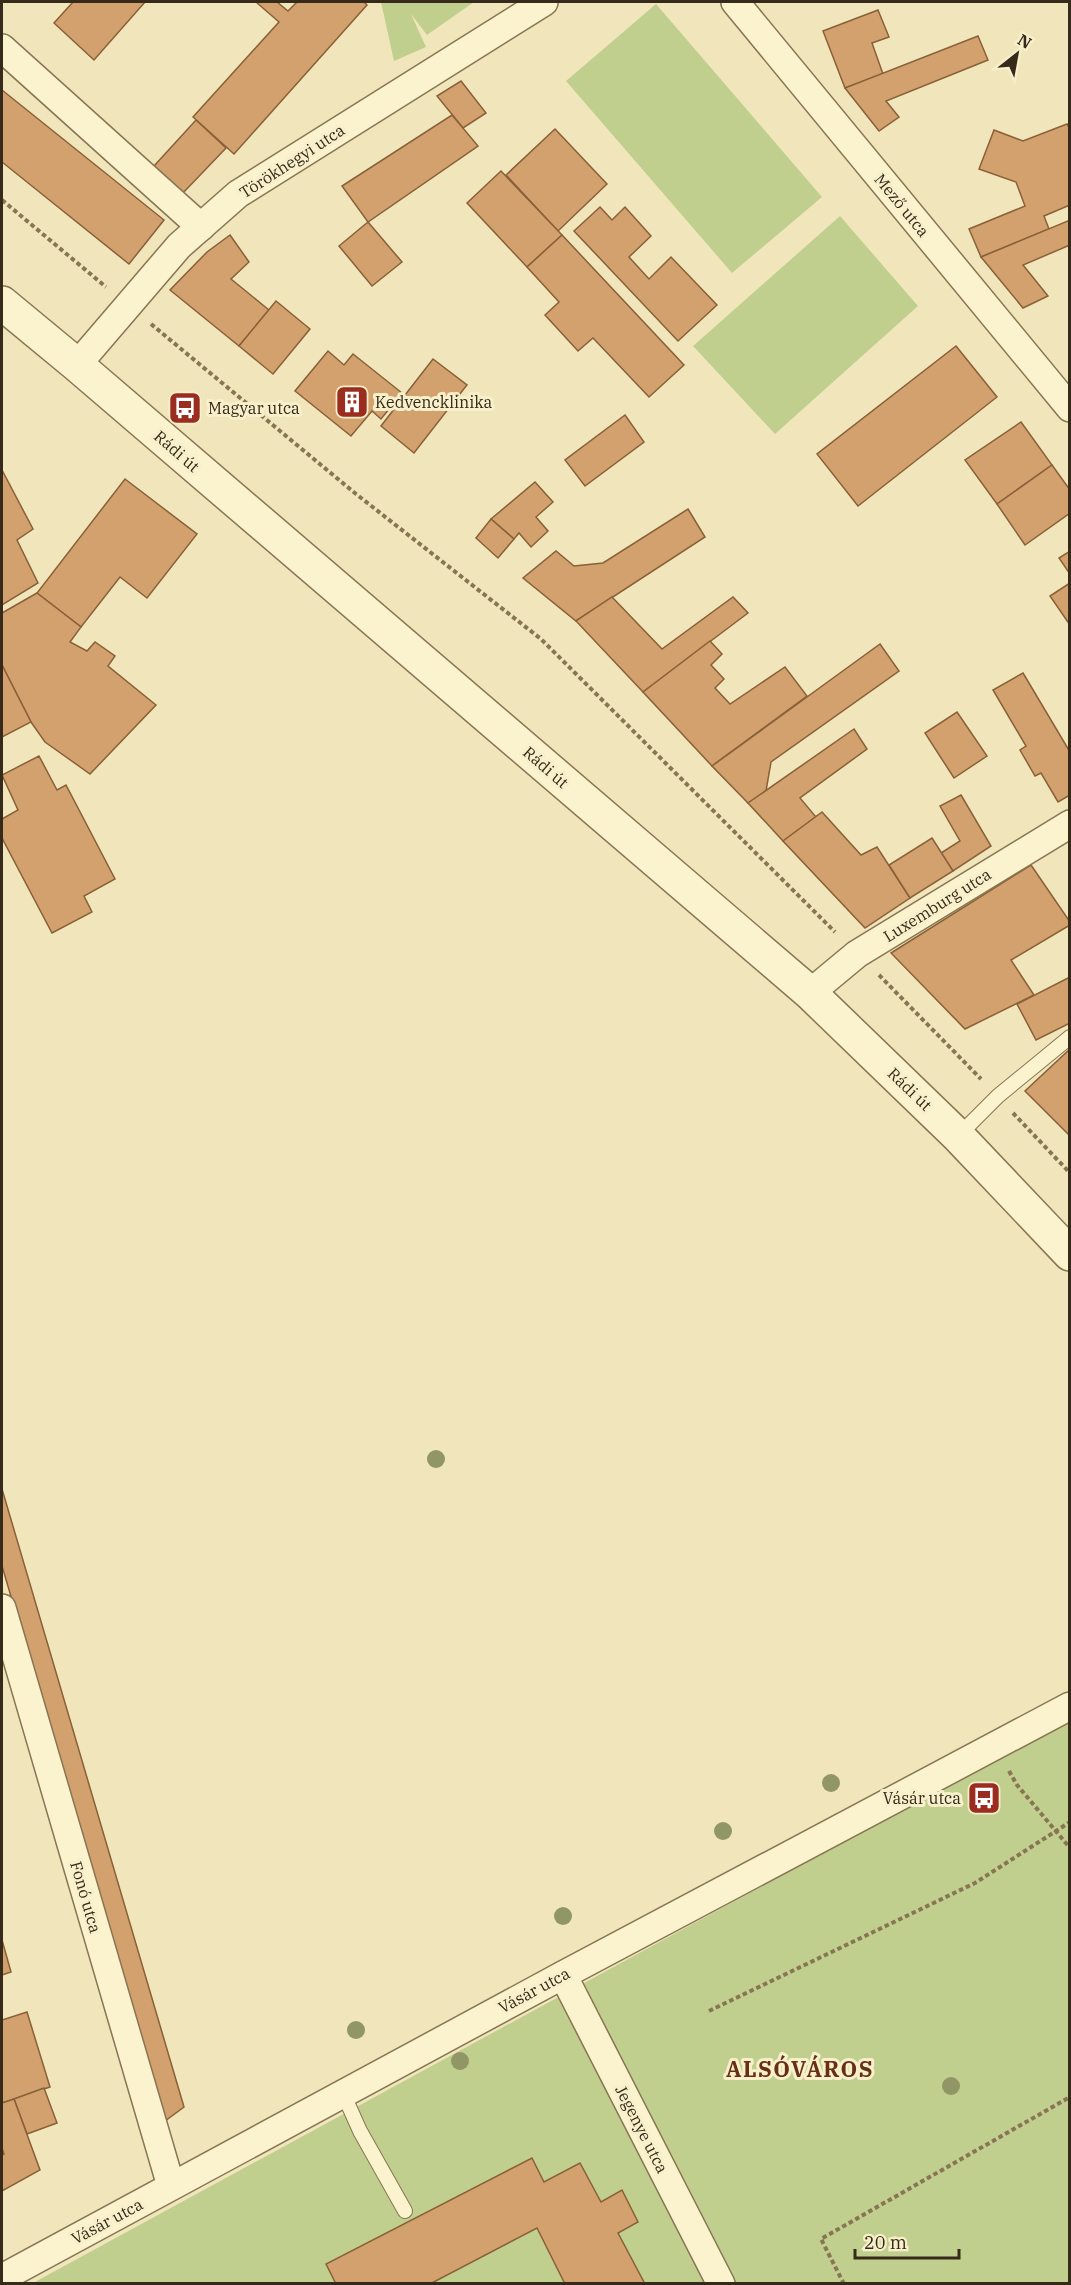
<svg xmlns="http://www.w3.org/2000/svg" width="1071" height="2285" font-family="'IBM Plex Serif',serif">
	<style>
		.green { fill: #c1cf8e }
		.building { fill: #d2a16d; stroke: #896038; stroke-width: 1.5 }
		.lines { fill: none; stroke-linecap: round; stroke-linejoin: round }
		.service-casing { stroke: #887554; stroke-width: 16 }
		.minor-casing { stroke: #887554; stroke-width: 30 }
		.tertiary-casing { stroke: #887554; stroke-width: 36 }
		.path { stroke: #887554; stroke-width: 4; stroke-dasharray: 4.5 3; stroke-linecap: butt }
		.service { stroke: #fbf2ce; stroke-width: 14 }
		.minor { stroke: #fbf2ce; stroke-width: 27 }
		.tertiary { stroke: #fbf2ce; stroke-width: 33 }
		.tree { fill: #909665 }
		.labels { text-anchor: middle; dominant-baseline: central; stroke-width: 6; stroke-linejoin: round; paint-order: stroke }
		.street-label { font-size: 16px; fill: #362b1a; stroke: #f8efcb }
		.poi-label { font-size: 16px; fill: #362b1a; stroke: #f8efcb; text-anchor: start }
		.district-label { font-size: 22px; font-weight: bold; letter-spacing: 1.5px; fill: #662f16; stroke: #f8efcb }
	</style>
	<rect width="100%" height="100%" fill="#f1e6bb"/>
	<!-- green -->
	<g class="green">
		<path d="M381,2h93l-47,33 -16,-21 15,33 -32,14z"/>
		<path d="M656,4l166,193 -90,76 -166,-192z"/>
		<path d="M840,216l78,90 -143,128 -82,-88z"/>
		<path d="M1069,1719v564h-1036z"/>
	</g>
	<!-- building -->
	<g class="building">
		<path d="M73,2h72l-51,58 -40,-37z"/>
		<path d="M256,2h21l11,9 9,-9h67l3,3 -133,149 -41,-37 86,-95z"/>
		<path d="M878,10l11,27 -17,6 11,31 -38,14 -22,-57z"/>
		<path d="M978,36l10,24 -102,41 13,16 -20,14 -34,-43z"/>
		<path d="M461,81l25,32 -23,15 -26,-32z"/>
		<path d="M2,90l162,130 -35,44 -127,-102z"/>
		<path d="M452,115l26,31 -110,76 -26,-36z"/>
		<path d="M196,120l30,28 -43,45 -29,-27z"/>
		<path d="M1067,124l3,5v76l-26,11 5,13 -68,28 -12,-28 56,-23 -9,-24 -37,-13 15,-39 29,11z"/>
		<path d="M555,129l52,55 -49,47 -52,-56z"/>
		<path d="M501,171l61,64 -35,32 -60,-64z"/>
		<path d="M600,207l12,13 13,-13 26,29 -22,21 20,22 22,-22 46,48 -39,36 -104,-110z"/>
		<path d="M1070,220v25l-47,20 25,31 -25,12 -42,-51z"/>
		<path d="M368,222l34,40 -30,24 -33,-40z"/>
		<path d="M230,235l19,27 -18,17 38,31 -30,36 -69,-56 37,-38z"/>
		<path d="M562,235l122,130 -35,32 -56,-59 -15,13 -33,-36 14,-13 -32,-35z"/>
		<path d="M276,301l34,28 -37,45 -34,-28z"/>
		<path d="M956,346l41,51 -139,109 -41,-52z"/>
		<path d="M328,351l16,14 9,-11 49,39 -21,26 -9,-8 -21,25 -56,-45z"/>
		<path d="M433,359l34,26 -53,68 -33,-27z"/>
		<path d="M625,415l19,27 -59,44 -20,-26z"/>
		<path d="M1021,422l31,43 -55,39 -32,-44z"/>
		<path d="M1052,465l18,25v23l-45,32 -28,-41z"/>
		<path d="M2,470l31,59 -16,11 21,43 -36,22z"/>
		<path d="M125,479l72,55 -50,64 -27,-21 -39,50 -44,-34z"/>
		<path d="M535,482l18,20 -17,15 12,14 -17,16 -12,-14 -5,6 -23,-20z"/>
		<path d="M688,509l17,28 -129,84 -53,-43 33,-27 18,15 29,-3z"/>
		<path d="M491,519l23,20 -16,19 -22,-20z"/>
		<path d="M1070,551v23l-11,-16z"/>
		<path d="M1070,583v42l-20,-29z"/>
		<path d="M37,593l44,34 -11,15 17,9 8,-9 20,14 -7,10 48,39 -66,69 -45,-32 -14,-20 -29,-57v-52z"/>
		<path d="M612,597l50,52 71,-52 15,16 -105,79 -67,-71z"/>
		<path d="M710,641l12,13 -11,11 13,14 -9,9 15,16 55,-37 22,29 -95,70 -69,-74z"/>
		<path d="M880,644l19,27 -128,91 -5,29 -18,12 -36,-37z"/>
		<path d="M2,665l29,57 -29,15z"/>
		<path d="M1023,673l47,79v43l-12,7 -17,-29 -6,3 -15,-26 6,-4 -33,-56z"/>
		<path d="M957,712l30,44 -33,22 -29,-45z"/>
		<path d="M854,729l13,20 -67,49 16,19 -33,24 -35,-38z"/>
		<path d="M39,756l18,34 9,-5 49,94 -31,17 8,16 -40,21 -50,-95v-19l16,-9 -16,-35z"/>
		<path d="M961,795l30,51 -38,25 -12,-18 19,-12 -20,-35z"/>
		<path d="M822,812l39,43 16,-8 33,51 -45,30 -82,-87z"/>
		<path d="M932,838l21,33 -43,27 -21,-33z"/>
		<path d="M1031,865l39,57v3l-59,35 23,35 -69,34 -74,-76z"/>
		<path d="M1070,977v46l-34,17 -19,-36z"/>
		<path d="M1070,1049v87l-45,-45z"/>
		<path d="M2,1489l182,618 -19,14 -163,-555z"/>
		<path d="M2,1940l9,32 -9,3z"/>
		<path d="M27,2012l23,75 -48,16v-83z"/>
		<path d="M44,2088l13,35 -30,11 -13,-35z"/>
		<path d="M14,2099l26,71 -38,21v-36l2,-1 -2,-6v-45z"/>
		<path d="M532,2158l12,24 36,-19 21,39 21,-12 16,32 -20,11 27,51h-80l-28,-56 -107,56h-94l-10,-20z"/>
	</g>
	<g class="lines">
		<defs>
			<g id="service">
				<path d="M958,1136l40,-40 72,-59"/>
				<path d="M343,2093l17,38 45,80"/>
			</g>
			<g id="minor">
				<path d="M735,2l335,406"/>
				<path d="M2,48l199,179"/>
				<path d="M77,365l102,-119 59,-52 306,-192"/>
				<path d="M810,993l47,-39 213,-130"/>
				<path d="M2,1608l169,578"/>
				<path d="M563,1975l158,309"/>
				<path d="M2,2278l561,-303 507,-269"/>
			</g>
			<path id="tertiary" d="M2,303l75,62 733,628 148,143 112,118"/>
		</defs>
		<!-- service casing -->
		<use href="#service" class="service-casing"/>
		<!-- minor casing -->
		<use href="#minor" class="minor-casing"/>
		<!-- tertiary casing -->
		<use href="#tertiary" class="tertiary-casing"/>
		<!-- path -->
		<g class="path">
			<path d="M2,200l104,87"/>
			<path d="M151,324l205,170 185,145 294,293"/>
			<path d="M879,975l102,104"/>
			<path d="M1013,1113l57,60"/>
			<path d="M1009,1771l8,14 53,63"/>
			<path d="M709,2011l266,-128 95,-61"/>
			<path d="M844,2284l-23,-45 249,-142"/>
		</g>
		<!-- service -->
		<use href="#service" class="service"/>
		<!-- minor -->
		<use href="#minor" class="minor"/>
		<!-- tertiary -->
		<use href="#tertiary" class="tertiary"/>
	</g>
	<!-- trees -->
	<g class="tree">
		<circle cx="436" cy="1459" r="9"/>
		<circle cx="831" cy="1783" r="9"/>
		<circle cx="723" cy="1831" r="9"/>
		<circle cx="563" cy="1916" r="9"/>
		<circle cx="356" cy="2030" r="9"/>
		<circle cx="460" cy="2061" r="9"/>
		<circle cx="951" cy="2086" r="9"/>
	</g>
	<!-- icons -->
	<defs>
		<symbol id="building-square" viewBox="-11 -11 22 22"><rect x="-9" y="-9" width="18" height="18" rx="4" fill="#9b2c20" stroke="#f8efcb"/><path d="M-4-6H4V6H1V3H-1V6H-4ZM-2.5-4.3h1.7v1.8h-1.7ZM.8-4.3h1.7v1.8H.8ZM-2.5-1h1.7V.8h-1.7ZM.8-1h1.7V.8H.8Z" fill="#fff"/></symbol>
		<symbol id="bus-square" viewBox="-11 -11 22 22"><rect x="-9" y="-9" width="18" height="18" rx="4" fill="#9b2c20" stroke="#f8efcb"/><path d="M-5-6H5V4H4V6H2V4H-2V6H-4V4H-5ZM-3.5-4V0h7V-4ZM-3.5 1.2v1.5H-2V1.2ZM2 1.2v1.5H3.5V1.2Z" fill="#fff"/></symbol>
	</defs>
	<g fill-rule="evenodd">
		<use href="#building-square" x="333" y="383" width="38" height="38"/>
		<use href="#bus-square" x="166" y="389" width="38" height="38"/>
		<use href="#bus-square" x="965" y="1779" width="38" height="38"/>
	</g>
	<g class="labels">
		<!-- street labels -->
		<g class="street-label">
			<text transform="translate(292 161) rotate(-33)">Törökhegyi utca</text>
			<text transform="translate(902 205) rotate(51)">Mező utca</text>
			<text transform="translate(177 451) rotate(41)">Rádi út</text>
			<text transform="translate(546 767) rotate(41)">Rádi út</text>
			<text transform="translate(937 905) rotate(-32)">Luxemburg utca</text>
			<text transform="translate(910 1089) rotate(44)">Rádi út</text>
			<text transform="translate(86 1897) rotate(74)">Fonó utca</text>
			<text transform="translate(534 1990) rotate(-28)">Vásár utca</text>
			<text transform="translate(642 2129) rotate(63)">Jegenye utca</text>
			<text transform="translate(107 2221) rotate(-28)">Vásár utca</text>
		</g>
		<!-- poi labels -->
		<g class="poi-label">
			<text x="375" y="402">Kedvencklinika</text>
			<text x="208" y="408">Magyar utca</text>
			<text x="961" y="1798" text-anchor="end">Vásár utca</text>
		</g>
		<!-- district labels -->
		<g class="district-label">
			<text x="800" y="2068">ALSÓVÁROS</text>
		</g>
	</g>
	<!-- border -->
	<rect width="1071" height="2285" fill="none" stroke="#362b1a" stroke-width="6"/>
	<!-- north arrow -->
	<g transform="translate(1017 54) rotate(31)" stroke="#f8efcb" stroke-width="4.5" paint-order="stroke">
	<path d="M0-4.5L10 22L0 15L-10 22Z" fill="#362b1a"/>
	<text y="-9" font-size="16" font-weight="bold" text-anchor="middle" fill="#362b1a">N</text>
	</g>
	<!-- scale -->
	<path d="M855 2249v9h104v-9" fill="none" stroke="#362b1a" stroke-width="3"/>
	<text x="864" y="2249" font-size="18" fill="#362b1a" stroke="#f8efcb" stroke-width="4.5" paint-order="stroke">20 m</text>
</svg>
